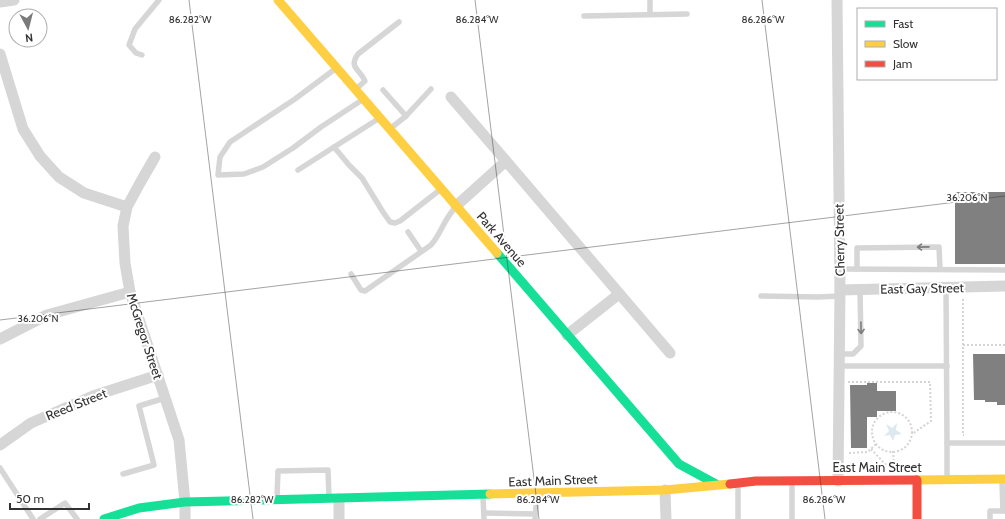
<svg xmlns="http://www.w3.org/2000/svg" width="1005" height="519" font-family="Cabin,sans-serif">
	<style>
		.water { fill: #dde8ef }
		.building { fill: #808080 }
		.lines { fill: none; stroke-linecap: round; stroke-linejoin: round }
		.path { stroke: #d4d4d4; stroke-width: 2; stroke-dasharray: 2 2; stroke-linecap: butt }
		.lane { stroke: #d6d6d6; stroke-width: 5.5 }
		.street { stroke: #d6d6d6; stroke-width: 11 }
		.fast { stroke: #16e098; stroke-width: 9 }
		.slow { stroke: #ffcf43; stroke-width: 9 }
		.jam { stroke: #f24e42; stroke-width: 9 }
		.oneway { stroke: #7c7c7c }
		.ticks { fill: none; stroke: #323232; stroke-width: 1; stroke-opacity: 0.45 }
		.labels { text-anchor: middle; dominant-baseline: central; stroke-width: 4; stroke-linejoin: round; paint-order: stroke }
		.street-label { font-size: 13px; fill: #323232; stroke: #fff }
		.ticks-label { font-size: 10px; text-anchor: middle; fill: #323232; stroke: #fff; stroke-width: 4; stroke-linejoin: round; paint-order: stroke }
	</style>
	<rect width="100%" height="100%" fill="#fff"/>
	<!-- water -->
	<path class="water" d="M897,423l-1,7 6,4 -7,1 -2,6 -3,-6 -6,1 5,-5 -3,-7 6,4z"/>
	<!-- building -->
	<g class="building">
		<rect x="955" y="192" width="50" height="72"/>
		<path d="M973,354h32v51h-8v-3h-12v-2h-11z"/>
		<path d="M867,383h10v8h19v20h-19v6h-10v31h-16l-1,-63h17z"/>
	</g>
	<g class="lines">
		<!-- path -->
		<g class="path">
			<path d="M963,299v136h1"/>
			<path d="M963,345h42"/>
			<path d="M848,382h82l1,39 -19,13"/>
			<circle cx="892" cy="432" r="20"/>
			<path d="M871,449l16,17"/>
			<path d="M893,451l1,15"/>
			<path d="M849,453l19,-1 8,-8"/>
		</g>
		<!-- lane -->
		<g class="lane">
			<path d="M650,0v14"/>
			<path d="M584,16l103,-2"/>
			<path d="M142,55l-6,-2 -7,-8 6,-16 24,-29"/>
			<path d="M335,69l-40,30 -65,43 -10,15 -2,18 26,-1 19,-7 30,-19 28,-21 41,-27"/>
			<path d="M356,89l9,-8c-5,-12 -17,-13 -7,-27l41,-32"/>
			<path d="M383,90l23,26"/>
			<path d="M391,128l15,-12 25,-27"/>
			<path d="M334,147l15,18 13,13 21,34 7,10 5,1 5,-2 41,-32"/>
			<path d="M298,170l80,-51"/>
			<path d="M408,232l13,19"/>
			<path d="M840,269l165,1"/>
			<path d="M857,269v-21l82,-1 1,22"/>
			<path d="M351,274l10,16 4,1 66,-46c10,-11 13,-26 24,-37"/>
			<path d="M946,287l1,156"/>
			<path d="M761,296l57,1 22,-1"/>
			<path d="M839,354h14l8,-8 -1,-57"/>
			<path d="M839,366h108"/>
			<path d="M0,468l33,51"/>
			<path d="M123,474l31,-9 -15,-59 26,-8"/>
			<path d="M947,478v-35h58"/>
			<path d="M1002,481l1,30"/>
			<path d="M738,485v34"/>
			<path d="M277,496l1,-25 50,-1 1,27"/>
			<path d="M483,497l1,22"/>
			<path d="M484,513l51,1"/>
			<path d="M40,519l25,-16 12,16"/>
			<path d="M535,519l2,-23"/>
			<path d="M792,519v-36"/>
			<path d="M990,519v-8h15"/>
		</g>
		<!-- street -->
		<g class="street">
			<path d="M837,0l3,290 -2,191"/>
			<path d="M0,2l14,-2"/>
			<path d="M0,54l23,75 17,27 19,21 25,16 43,14"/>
			<path d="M451,97l55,64"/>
			<path d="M155,157l-15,26 -13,24 -4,19 2,37 5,29 49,148 6,62v17"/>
			<path d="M456,206l50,-45 164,192"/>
			<path d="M840,290l165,-4"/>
			<path d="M567,335l52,-41"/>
			<path d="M0,339l47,-24 83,-23"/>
			<path d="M0,445l31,-22 62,-27 65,-21"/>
			<path d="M665,490l1,29"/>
			<path d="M339,499v20"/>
		</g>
		<!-- fast -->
		<g class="fast">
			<path d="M497,253l182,211 37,20"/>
			<path d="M104,519l35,-11 46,-6 305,-8"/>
		</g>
		<!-- slow -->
		<g class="slow">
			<path d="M278,0l219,253"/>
			<path d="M916,480l89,-1"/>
			<path d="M490,494l175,-4 65,-6"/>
		</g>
		<!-- jam -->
		<g class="jam">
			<path d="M917,480v39"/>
			<path d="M730,484l26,-3 160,-1"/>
		</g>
	</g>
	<!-- one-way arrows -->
	<defs><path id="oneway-shaft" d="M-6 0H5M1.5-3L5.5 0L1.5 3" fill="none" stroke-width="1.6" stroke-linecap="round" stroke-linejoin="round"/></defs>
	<g class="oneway">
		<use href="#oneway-shaft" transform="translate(923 247) rotate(179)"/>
		<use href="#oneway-shaft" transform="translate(861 328) rotate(89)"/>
	</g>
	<!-- ticks -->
	<path class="ticks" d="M189,0l64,519M475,0l64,519M762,0l63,519M0,320l1005,-124"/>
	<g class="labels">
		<!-- street labels -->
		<g class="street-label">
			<text transform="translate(502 239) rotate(49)">Park Avenue</text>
			<text transform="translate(839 240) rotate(-91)">Cherry Street</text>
			<text transform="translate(922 288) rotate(-1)">East Gay Street</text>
			<text transform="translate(145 336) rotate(72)">McGregor Street</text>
			<text transform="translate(76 404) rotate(-22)">Reed Street</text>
			<text x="877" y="467">East Main Street</text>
			<text transform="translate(553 480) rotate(-2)">East Main Street</text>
		</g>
	</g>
	<g class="ticks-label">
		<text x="190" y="23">86.282°W</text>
		<text x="477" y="23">86.284°W</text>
		<text x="763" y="23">86.286°W</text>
		<text x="967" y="201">36.206°N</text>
		<text x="38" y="322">36.206°N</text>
		<text x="252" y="503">86.282°W</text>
		<text x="538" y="503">86.284°W</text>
		<text x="824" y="503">86.286°W</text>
	</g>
	<!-- legend -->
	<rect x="857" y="8" width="140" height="72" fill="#ffffff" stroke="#adadad"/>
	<rect x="865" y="21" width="20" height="6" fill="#16e098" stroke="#adadad"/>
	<text x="893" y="28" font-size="12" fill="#323232">Fast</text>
	<rect x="865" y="41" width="20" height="6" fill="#ffcf43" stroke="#adadad"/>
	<text x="893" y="48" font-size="12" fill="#323232">Slow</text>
	<rect x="865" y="61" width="20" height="6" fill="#f24e42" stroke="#adadad"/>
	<text x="893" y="68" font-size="12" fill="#323232">Jam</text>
	<!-- north arrow -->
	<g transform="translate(28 28) rotate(173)"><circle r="19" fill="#ffffff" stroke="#adadad"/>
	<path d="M0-3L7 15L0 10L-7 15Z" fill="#7a7a7a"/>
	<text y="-6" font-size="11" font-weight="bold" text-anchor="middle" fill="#323232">N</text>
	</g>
	<!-- scale -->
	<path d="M10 503v6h79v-6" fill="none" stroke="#323232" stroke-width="2"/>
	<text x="16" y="503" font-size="12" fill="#323232" stroke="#ffffff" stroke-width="3" paint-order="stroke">50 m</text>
</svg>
